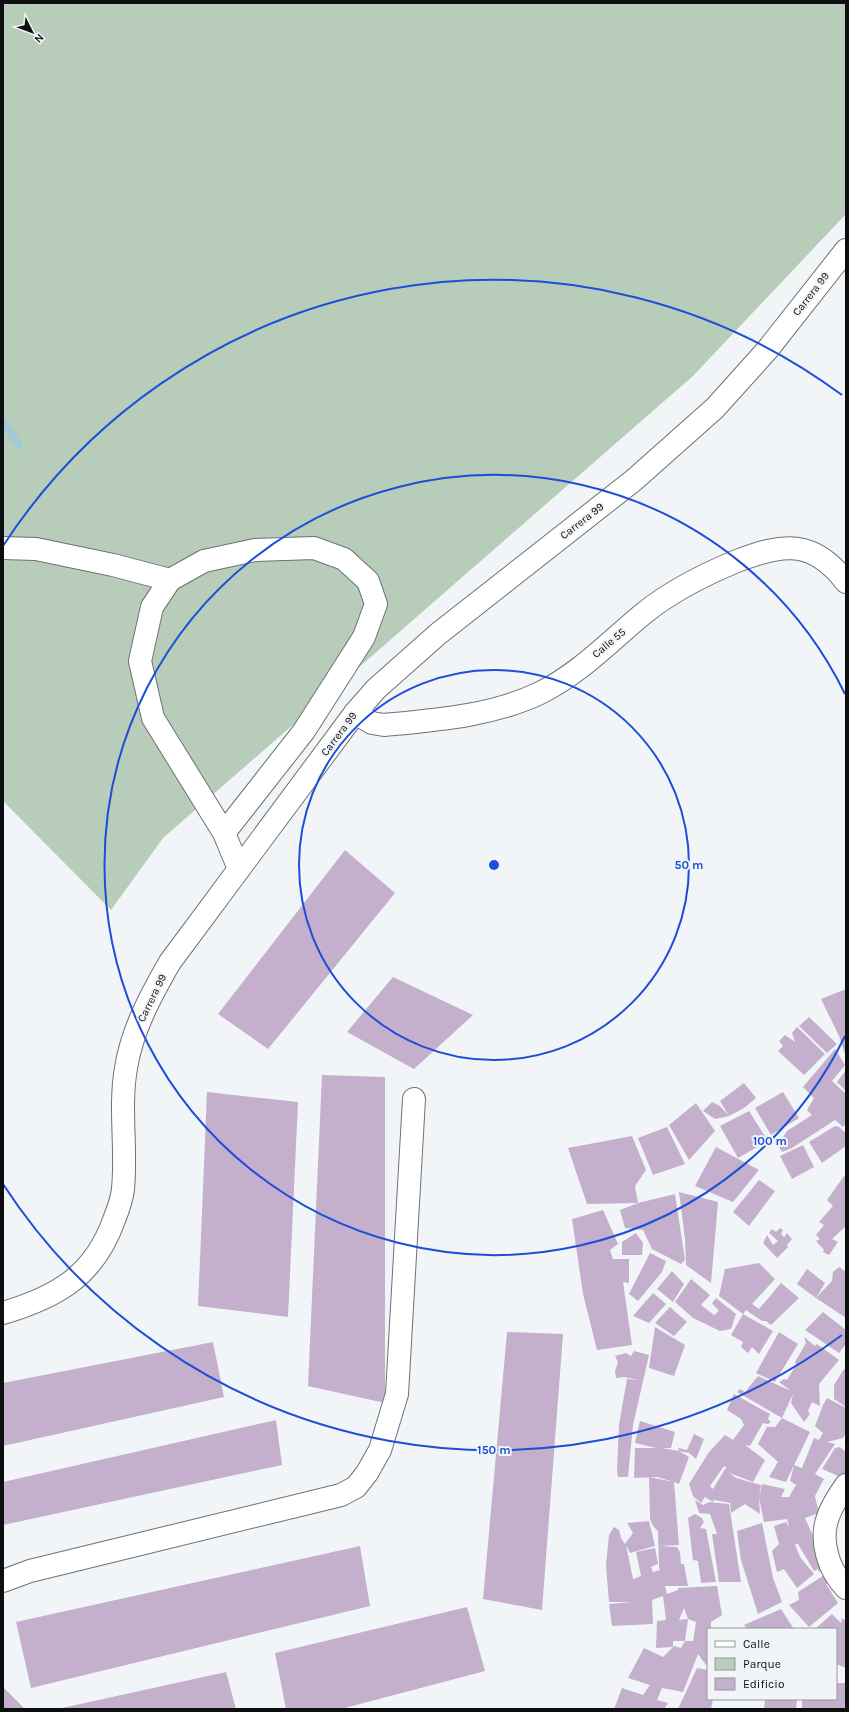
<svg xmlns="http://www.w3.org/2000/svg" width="849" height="1712" font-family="Karla,sans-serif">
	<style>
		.green { fill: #b7ccb9 }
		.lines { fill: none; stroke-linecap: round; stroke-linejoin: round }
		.stream { stroke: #a0cad5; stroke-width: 8 }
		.building { fill: #c4afcc; fill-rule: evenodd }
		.minor-casing { stroke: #6f7173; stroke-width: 24 }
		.minor { stroke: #fff; stroke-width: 22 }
		.ring { fill: none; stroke: #1d4ed8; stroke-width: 2 }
		.labels { text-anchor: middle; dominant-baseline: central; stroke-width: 4; stroke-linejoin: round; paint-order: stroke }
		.street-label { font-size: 11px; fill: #0d0e0f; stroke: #f2f5f7 }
		.centre { fill: #1d4ed8; stroke: #f2f5f7; stroke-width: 2 }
		.ring-label { font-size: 12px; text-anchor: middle; font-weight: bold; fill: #1d4ed8; stroke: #f2f5f7; stroke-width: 4; stroke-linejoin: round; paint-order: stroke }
	</style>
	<rect width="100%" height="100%" fill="#f2f5f7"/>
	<!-- green -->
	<path class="green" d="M3,3h843v211l-153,162 -530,462 -52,72 -108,-109z"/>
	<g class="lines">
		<!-- stream -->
		<path class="stream" d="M3,422l16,23"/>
	</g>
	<!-- building -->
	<g class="building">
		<path d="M345,850l50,43 -127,156 -50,-35z"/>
		<path d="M393,977l80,38 -59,54 -67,-37z"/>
		<path d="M846,989v68l-7,-21 -18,-37z"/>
		<path d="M809,1017l28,27 -10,9 -28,-27z"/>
		<path d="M797,1027l28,27 -21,21 -26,-24 5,-5 -4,-5 6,-6 10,7 -3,-9z"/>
		<path d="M835,1049l10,16 -13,16 14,13v29l-3,4 -8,-7 -43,28 -10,4 -4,-7 9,-14 25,-16 -5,-5 7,-12 -11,-11z"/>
		<path d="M846,1070v21l-9,-9z"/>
		<path d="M322,1075l63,2v326l-77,-17z"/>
		<path d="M744,1083l12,15 -12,10 -15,8 -9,-15z"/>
		<path d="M207,1092l91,10 -10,215 -90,-11z"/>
		<path d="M783,1092l16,26 -28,17 -16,-27z"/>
		<path d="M712,1102l8,4 9,10 -14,3 -12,-8z"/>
		<path d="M696,1103l19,28 -26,29 -20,-35z"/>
		<path d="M749,1111l19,30 -30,17 -18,-32z"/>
		<path d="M835,1126l4,1 7,6v13l-24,17 -13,-21z"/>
		<path d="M667,1127l18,37 -32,11 -15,-37z"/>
		<path d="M632,1136l14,34 -11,16 3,17 -51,1 -19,-56z"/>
		<path d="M803,1145l11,22 -22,12 -12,-23z"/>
		<path d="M716,1147l43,23 -26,32 -38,-16z"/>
		<path d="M844,1176l2,2v48l-14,13 6,3 -9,13 -6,-3 1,-2 -8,-9 4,-2 -4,-4 8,-10 -5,-3 14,-16 -6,-6z"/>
		<path d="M759,1180l16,11 -26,35 -16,-14z"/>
		<path d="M679,1192l39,10 -7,81 -25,-18 -1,-26z"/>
		<path d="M675,1194l10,66 -4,4 -29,-15 -9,-19 -18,-2 -5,-18 18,-7z"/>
		<path d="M603,1210l15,34 -8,6 3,9h16v24l-6,-1 9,63 -35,5 -14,-56 -11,-75z"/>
		<path d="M780,1228l3,2 -2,4 3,3 3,-4 5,6 -5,6 1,2 -11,11 -14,-15 4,-8 6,10 5,-4 -9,-8 3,-4 4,3z"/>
		<path d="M636,1233l7,10 -1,12h-20v-13z"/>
		<path d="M650,1253l16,8 -4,11 -24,29 -9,-7z"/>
		<path d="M759,1263l16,16 -23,25 7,5 22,-26 18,15 -28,27 -5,-4h-4l-16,-11 -3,4 30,17 -14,23 -7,-7 -4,6 -7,-6 2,-5 -12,-7 12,-21 -24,-18 6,-27z"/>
		<path d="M839,1267l7,5v46l-30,-20 16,-17 1,-9z"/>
		<path d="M807,1269l18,14 -9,15 -19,-14z"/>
		<path d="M672,1271l12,13 -11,18 -16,-13z"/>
		<path d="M691,1279l19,16 -9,10 13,10 5,-4 -7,-8 4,-5 20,16 -5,15 -11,2 -27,-13 -18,-16z"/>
		<path d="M653,1293l13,11 -17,19 -16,-7z"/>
		<path d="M670,1307l17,15 -13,14 -19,-13z"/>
		<path d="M823,1312l23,18v14l-7,9 -34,-23z"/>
		<path d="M655,1327l30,18 -11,31 -25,-8z"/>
		<path d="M507,1332l56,2 -21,276 -59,-11z"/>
		<path d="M779,1332l19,12 -23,38 -19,-9z"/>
		<path d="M804,1337l11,9 2,-2 22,16 -20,24 1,22 -8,-4 -4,9 2,3 -6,8 -13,-19 2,-9 -11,24 -45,-26 3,-3 5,3 13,-16 33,15 -12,-9 5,-3 3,1 9,-15 -1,-3 11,-19z"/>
		<path d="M213,1342l11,55 -221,49v-63z"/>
		<path d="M634,1351l15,4 -16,70 -5,52h-10l-1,-6 2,-46 8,-46 11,1 -14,-3 -8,1 -1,-7 3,-9 -3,-6 11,-3 5,3z"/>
		<path d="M844,1369l2,2v36l-12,-8v-14z"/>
		<path d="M734,1394l36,20 -2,5 3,3 -3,2 -5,-1 -13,23 -5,-1 20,15 -12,22 -24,-9 7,5 25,7 -2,13 3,-14 23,5 -4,8h8l7,-12 -6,-4 4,-16 8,3 12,-30 5,2 4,-7 -8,-7 8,-21 4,-7 19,10v25l-3,5 -16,4 8,2 -20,30 9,5 -9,17 4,17 -14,5 8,18 4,-3 7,35 -4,4 -3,-3 -3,2 -16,-27h-3l5,13 14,17 -17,14 -13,-19 -7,3 -5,-21 7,-7 -5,-18 12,-4 3,5 -2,-8 -23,3 -5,-24 1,16 -15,-10 -14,9 -1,-10 -16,-3 -1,2 -8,-5 -4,6 -8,-7 -4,-12 20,-32 16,-17 8,5 11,-15 -3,-6 -14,-9zM724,1466l3,2 -2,1 -12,20 -3,-3z"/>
		<path d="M782,1418l28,14 -24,50 -17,-5 9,-15 -20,-18 9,-17h8z"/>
		<path d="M276,1420l6,45 -279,60v-43z"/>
		<path d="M640,1421l35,11 -4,16h-9l17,3 -1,-3 9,2 7,-16 10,5 -8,20 -7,-6 -10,-2 10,6 -10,27 -5,-2 5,63 -20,1 18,1 3,5 1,12h3l4,22h-23l2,8 11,-4v-2l39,-2 5,29 -11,7v7h-3v34l-2,2 -8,-11 -15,38 -21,-4 -5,12 11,3 -4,6h-50l8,-21 21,7 7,-10 -22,-7 16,-30 19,9 10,-10 -17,1 1,-27 9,-1 -3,-24 -11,4 1,24 -41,2 -3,-22 23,-2h-23l-3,-37 3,-30 5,-8 5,3 2,8 4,6 8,-11 -6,-10 22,-2 6,25 -25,7 -4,-8 7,34 8,-3 -5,-24 19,-4 3,16 -7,3 2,5 7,-2 -1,-3 -1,-36 -5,-5 -3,-7 -1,-42 25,5 -17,-5 -23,1 1,-30h21l-21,-5zM684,1608l4,11 -9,1zM688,1619l8,3 -3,19h-8l-4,7 -7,-2 -1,1v-6h12z"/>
		<path d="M840,1447l6,5v21l-3,5 -21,-9 13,-21z"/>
		<path d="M695,1500l8,5 6,-3 20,2 12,78h-22l-7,-48h5l-7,-20 -11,-1z"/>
		<path d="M695,1514l7,4 2,4 -4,6 6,1 10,53 -15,1 -3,-22 -5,-1 -5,-42z"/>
		<path d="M762,1523l11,55 9,24 -24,12 -17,-54 -4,-29z"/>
		<path d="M360,1546l10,60 -339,82 -15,-66z"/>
		<path d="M829,1572l3,7 -6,5 12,19 -29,24 -20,-22 10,-5 -1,-8z"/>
		<path d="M467,1607l18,64 -144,38h-55l-11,-56z"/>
		<path d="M781,1609l13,20h-47l-3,-4z"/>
		<path d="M832,1614l9,9 1,-5 4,3v47l-10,-4v-35h-21z"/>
		<path d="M697,1668l11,2v29h5l-2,10h-33z"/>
		<path d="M226,1672l10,37h-174v-1z"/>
		<path d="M836,1683h9l1,26h-44v-10h34z"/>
		<path d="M3,1687l22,22h-22z"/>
		<path d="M765,1699h32l-1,10h-32z"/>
	</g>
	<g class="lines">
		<defs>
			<g id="minor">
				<path d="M3,548l33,1 77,16 57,15"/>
				<path d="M355,713l17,10 12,2c52,-5 108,-9 156,-32 39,-19 69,-51 103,-79 28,-23 60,-39 94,-53 46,-18 76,-22 109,21"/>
				<path d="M224,833l80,-102 60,-94 12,-33 -8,-23 -24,-22 -30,-11 -59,2 -51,11 -34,19 -18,27 -12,54 13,57 71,115 15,36"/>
				<path d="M3,1313c54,-16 91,-37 111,-93 4,-10 8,-21 9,-31 4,-41 -4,-81 3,-121 6,-38 25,-73 44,-106l185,-249 21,-24 62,-55 196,-154 81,-72 53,-59 78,-99"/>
				<path d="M846,1485c-7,10 -14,20 -18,32 -9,24 1,54 18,71"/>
				<path d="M3,1581l27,-10 311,-76 15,-8 11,-14 13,-23 17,-56 17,-295"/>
			</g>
		</defs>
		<!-- minor casing -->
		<use href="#minor" class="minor-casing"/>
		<!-- minor -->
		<use href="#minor" class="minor"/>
	</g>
	<!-- distance rings -->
	<g class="ring">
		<circle cx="494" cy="865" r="195"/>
		<path d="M845 1036A390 390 0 1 1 845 694"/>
		<path d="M842 1335A585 585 0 0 1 3 1184M3 546A585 585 0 0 1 842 395"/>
	</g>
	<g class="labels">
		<!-- street labels -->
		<g class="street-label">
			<text transform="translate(811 294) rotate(-52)">Carrera 99</text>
			<text transform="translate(582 521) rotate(-38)">Carrera 99</text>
			<text transform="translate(609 643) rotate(-40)">Calle 55</text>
			<text transform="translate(339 734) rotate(-53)">Carrera 99</text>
			<text transform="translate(152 998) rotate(-64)">Carrera 99</text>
		</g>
	</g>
	<circle cx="494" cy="865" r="6" class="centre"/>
	<g class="ring-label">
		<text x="689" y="869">50 m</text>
		<text x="770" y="1145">100 m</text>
		<text x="494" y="1454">150 m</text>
	</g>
	<!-- border -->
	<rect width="849" height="1712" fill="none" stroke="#0d0e0f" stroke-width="8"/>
	<!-- legend -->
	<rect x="707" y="1628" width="130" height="72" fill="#f2f5f7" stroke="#96999a"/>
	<rect x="715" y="1641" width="20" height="6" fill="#ffffff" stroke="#96999a"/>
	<text x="743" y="1648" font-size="12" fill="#0d0e0f">Calle</text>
	<rect x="715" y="1658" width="20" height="12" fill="#b7ccb9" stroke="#96999a"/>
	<text x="743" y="1668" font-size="12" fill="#0d0e0f">Parque</text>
	<rect x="715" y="1678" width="20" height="12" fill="#c4afcc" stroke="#96999a"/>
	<text x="743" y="1688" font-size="12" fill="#0d0e0f">Edificio</text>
	<!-- north arrow -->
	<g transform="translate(32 32) rotate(132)" stroke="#f2f5f7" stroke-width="3" paint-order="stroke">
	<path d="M0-3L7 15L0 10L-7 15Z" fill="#0d0e0f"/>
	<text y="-6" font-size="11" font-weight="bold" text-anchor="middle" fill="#0d0e0f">N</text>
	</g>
</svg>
